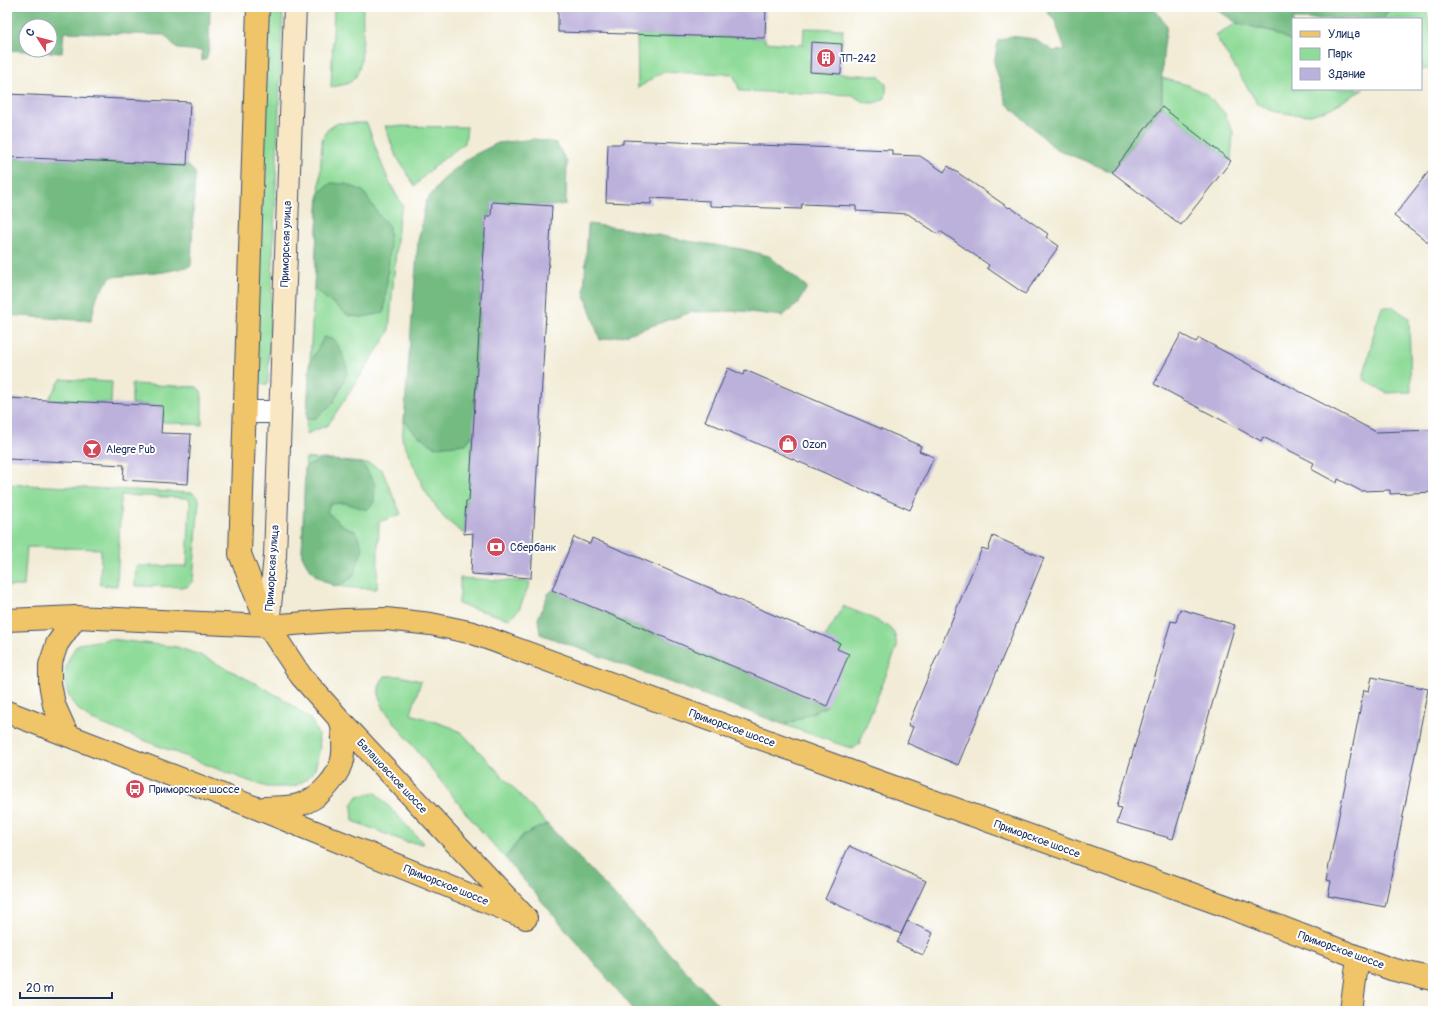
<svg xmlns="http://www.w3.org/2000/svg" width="1440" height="1018" font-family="Pangolin,sans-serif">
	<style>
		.green { fill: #8fdb99; stroke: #55857c }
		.forest { fill: #73bb81; stroke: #477570; fill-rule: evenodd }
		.building { fill: #bcb1db }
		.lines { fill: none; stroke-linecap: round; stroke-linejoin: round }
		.street-casing { stroke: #3b4b70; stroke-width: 24 }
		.secondary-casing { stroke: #3b4b70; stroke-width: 24 }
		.primary-casing { stroke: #3b4b70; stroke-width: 24 }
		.street { stroke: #fff; stroke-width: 22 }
		.secondary { stroke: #f9e7c3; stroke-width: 22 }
		.primary { stroke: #f0c469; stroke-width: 22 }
		.labels { text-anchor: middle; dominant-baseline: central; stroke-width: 4; stroke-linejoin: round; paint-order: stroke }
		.poi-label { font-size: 11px; fill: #1b2f5e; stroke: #fff; text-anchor: start }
		.street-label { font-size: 11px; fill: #1b2f5e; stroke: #fff }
	</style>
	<rect width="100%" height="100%" fill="#fff"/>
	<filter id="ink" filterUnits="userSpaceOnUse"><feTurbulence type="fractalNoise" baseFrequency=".025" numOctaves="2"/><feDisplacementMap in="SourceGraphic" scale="8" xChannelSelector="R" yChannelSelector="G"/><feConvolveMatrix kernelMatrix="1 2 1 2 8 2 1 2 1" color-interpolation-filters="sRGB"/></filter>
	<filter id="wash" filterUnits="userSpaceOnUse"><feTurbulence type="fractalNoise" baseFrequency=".012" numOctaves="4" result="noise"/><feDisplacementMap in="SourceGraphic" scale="16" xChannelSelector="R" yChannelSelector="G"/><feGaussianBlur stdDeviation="0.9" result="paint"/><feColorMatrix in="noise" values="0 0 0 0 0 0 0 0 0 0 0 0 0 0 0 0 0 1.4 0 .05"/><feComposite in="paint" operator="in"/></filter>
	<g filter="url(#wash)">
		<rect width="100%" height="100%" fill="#f2ecd6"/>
		<!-- green -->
		<g class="green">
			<path d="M269,7h14l-15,377h-15z"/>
			<path d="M334,7h29c-1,17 3,63 -11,74 -6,4 -14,5 -21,6z"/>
			<path d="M1390,7h36l7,36v25l-12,2v-51h-38z"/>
			<path d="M1237,23l38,9 18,10v47h71l-33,19 -20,7 -21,-1 -18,-3 -15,-8 -42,-68z"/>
			<path d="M804,28l39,1 -1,15 -30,-1 -2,29 68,4c10,7 9,10 7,22 -12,8 -21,6 -32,-3l-113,-4 -7,-17 -71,-2 -24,16 -1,-54 128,4v4l38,3z"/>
			<path d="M1162,78l26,7 18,9 18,18 9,20 -2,29 -69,-54z"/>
			<path d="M338,123h29c11,31 18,55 36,83l-4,10 -10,116 -61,93 -22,9 16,-293c2,-10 8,-14 16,-18z"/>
			<path d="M385,126l82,1 -2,16c-18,13 -35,25 -50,43l-20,-32z"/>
			<path d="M1382,307h11l16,11 2,74 -24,1 -24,-14 13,-54z"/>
			<path d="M61,379l51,3 -1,21 -63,-3z"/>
			<path d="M132,384l65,3 4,4 1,6v28l-40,-3 1,-16 -31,-2z"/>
			<path d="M404,420l12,14h57l-3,49 4,19 -8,-1 -2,33 -20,-16 -19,-27 -23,-52z"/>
			<path d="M306,458l64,6 12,6 19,44 -22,8 -2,67c-34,-2 -59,2 -75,-34z"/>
			<path d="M7,484l186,9 3,3 3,4 -6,81 -6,6 -52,-1 1,-20h51l3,-65 -2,-3 -67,-3 -4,91 -17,-1 1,-36 -74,-2 -3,39h-17z"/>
			<path d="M460,578l70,4 -11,28 -10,9 -51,-15 2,-8z"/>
			<path d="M843,606c11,5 44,16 50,26 3,4 3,10 4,15l-38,97 -6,5 -68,-24 42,-19 10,-57 2,-5 -14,-7z"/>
			<path d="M110,639l67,8 23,8 51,26 34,19 26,20 7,14 2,14 -5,21 -8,10 -10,6 -8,2h-22l-21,-7 -154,-60c-5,-4 -11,-7 -15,-12 -18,-20 -15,-44 1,-64z"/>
			<path d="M385,676h15l21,5 -10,33 40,13 11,6 85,91 -24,11 -18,23 -35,-40 -86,-109c-5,-13 -9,-20 1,-33z"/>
			<path d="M375,792l49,52 -18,-2 -53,-21 -1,-16 6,-9z"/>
		</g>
		<!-- forest -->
		<g class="forest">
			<path d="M7,7h203l-1,39 -2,12 -5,3v-10l-24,-2 -14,-14 -100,-3 -2,21 -55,-3zM26,26h24v24h-24z"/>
			<path d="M1049,7h104l14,19c-5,27 -6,54 -5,81l-50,65 -56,-23 -49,-45 -13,-41 4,-22 13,-5 23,3 19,12 12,-1 -10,-29 -8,-9z"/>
			<path d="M1213,7h177l-7,12h-90v23l-18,-10 -38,-9z"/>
			<path d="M535,139l21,4 11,19 -1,42 -14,2 -60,-4 -1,14h-5l-3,46 4,26h-6l-7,120 5,1 -1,25h-5l-7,10 -31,3 -19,-13 -12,-14 14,-179 8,-40 20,-25 24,-19 28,-14z"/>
			<path d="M7,157l180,8 8,7 -4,94 -27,6 -53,5 -14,19 -6,25 -84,-6z"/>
			<path d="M331,183l15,1 17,7 16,24 10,11 1,21 -6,66 -21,4 -14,-1 -35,-27 5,-96z"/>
			<path d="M588,224l38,5 62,12 54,8 27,7 38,31 -9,17 -16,12 -40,-5 -50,1 -67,23 -25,5 -16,-48z"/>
			<path d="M324,337l11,3 8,15 5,17 -15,31 -17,15 -9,1 3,-56z"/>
			<path d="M323,459l38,4 5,6 9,15 -1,18 -7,8 -22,-7 -15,1 -3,8 15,13 13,6 8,17 -10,29 -16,10c-19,-9 -26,-12 -35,-32l3,-88z"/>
			<path d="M552,590l275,116 -42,19 -245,-91 -2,-15 10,-25z"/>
			<path d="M547,824l175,185 1,2h-88l-130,-153 18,-23z"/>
		</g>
		<g id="blocks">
			<!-- building -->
			<g class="building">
				<path d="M558,7h208l-1,31 -207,-6z"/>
				<path d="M811,42l31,2 -1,30 -31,-2z"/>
				<path d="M7,94l183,8 -3,63 -180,-8z"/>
				<path d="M1162,107l69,54 -50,64 -69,-53z"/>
				<path d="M623,140l269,10v5l28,1 24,16 4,-6 61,42 1,-1 38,27 -2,3 13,9 -34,48 -38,-26 2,-3 -49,-34 -2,3 -30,-20 -52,-3v-5l-54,-2 -1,5 -91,-3v-5l-59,-3v6l-45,-2 2,-58h15z"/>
				<path d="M1433,166v80l-39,-30z"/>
				<path d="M492,202l60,4 -21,372 -60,-4 2,-41 -9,1 2,-33h3l17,-285h5z"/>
				<path d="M1181,334l15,8 3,-4 177,94 57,-2v62l-43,2v-4l-29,1 -23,-12 -1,4 -26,-14 3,-6 -51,-26 -2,4 -107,-57z"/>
				<path d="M728,368l15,7 2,-5 176,76 -2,5 15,6 -24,53 -205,-89z"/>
				<path d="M7,398l156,8 -2,27 30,1 -3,50 -65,-4 1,-15 -117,-6z"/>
				<path d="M993,536l51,22 -86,207 -51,-22 6,-16 -5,-2 74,-177 6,2z"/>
				<path d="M574,537l16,7 2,-6 248,105 -3,6 12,5 -22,52 -275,-116z"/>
				<path d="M1180,609l55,16 -62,214 -56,-16 5,-15 -5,-1 54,-186 5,1z"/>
				<path d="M1372,677l56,12 -43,218 -57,-11 3,-15 -5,-1 38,-190 5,1z"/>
				<path d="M849,846l77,35 -25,53 -76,-35z"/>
				<path d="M907,921l26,12 -10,22 -26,-12z"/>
			</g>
		</g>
	</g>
	<g filter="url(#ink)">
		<use href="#blocks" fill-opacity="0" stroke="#3b4b70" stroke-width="1"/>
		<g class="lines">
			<defs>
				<path id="street" d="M245,412h35"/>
				<path id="secondary" d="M268,626l7,-70 20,-549"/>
				<g id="primary">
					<path d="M258,7l-18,547 28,72 33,50 41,46 184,196"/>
					<path d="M7,620l69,-3 192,9 76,-6 42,-1 45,5 42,9 382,140 379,136 124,48 33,12 42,10"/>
					<path d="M7,712l252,97 260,106"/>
					<path d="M67,734l-13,-29 -4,-22v-18l7,-21 19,-27"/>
					<path d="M264,808c11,-1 23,0 34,-3 21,-5 44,-30 45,-52 1,-10 -1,-21 -1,-31"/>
					<path d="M1351,1011l7,-54"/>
				</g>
			</defs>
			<!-- street casing -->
			<use href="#street" class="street-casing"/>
			<!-- secondary casing -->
			<use href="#secondary" class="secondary-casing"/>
			<!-- primary casing -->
			<use href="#primary" class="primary-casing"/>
			<!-- street -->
			<use href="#street" class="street"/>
			<!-- secondary -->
			<use href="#secondary" class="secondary"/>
			<!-- primary -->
			<use href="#primary" class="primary"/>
		</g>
	</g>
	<!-- icons -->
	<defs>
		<symbol id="building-disc" viewBox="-11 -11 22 22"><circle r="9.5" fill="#d1495b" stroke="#fff"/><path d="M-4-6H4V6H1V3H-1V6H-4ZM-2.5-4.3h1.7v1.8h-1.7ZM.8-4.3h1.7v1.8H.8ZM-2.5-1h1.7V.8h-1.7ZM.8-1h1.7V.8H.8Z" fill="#fff"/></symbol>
		<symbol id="shop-disc" viewBox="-11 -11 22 22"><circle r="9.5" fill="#d1495b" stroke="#fff"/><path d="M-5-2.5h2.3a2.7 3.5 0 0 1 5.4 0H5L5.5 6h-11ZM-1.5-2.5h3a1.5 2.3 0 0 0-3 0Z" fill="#fff"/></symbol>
		<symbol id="bar-disc" viewBox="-11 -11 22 22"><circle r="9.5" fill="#d1495b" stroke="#fff"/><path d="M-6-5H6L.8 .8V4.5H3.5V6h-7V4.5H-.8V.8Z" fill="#fff"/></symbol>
		<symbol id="bank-disc" viewBox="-11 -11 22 22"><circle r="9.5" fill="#d1495b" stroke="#fff"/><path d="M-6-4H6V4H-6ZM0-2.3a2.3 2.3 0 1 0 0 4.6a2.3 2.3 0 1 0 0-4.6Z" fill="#fff"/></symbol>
		<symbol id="bus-disc" viewBox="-11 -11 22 22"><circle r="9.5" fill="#d1495b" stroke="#fff"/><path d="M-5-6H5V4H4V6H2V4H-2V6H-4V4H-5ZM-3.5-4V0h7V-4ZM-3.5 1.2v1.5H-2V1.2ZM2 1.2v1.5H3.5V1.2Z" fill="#fff"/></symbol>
	</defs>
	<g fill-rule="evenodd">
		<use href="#building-disc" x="815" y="47" width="22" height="22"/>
		<use href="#shop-disc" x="777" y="433" width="22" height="22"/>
		<use href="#bar-disc" x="81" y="438" width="22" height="22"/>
		<use href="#bank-disc" x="485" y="536" width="22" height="22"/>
		<use href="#bus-disc" x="124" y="778" width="22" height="22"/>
	</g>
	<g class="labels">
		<!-- poi labels -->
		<g class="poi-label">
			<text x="840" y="58">ТП-242</text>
			<text x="802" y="444">Ozon</text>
			<text x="106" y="449">Alegre Pub</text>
			<text x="510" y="547">Сбербанк</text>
			<text x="149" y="789">Приморское шоссе</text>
		</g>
		<!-- street labels -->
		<g class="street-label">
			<text transform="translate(286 244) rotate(-88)">Приморская улица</text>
			<text transform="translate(272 568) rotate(-86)">Приморская улица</text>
			<text transform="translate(732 728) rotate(20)">Приморское шоссе</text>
			<text transform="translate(392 776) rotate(47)">Балашовское шоссе</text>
			<text transform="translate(1037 839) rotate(20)">Приморское шоссе</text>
			<text transform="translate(446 885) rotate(22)">Приморское шоссе</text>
			<text transform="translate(1341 950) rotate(20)">Приморское шоссе</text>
		</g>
	</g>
	<!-- margin -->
	<rect width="1440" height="1018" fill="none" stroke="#fff" stroke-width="24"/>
	<!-- legend -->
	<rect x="1292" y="18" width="130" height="72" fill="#ffffff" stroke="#a4acbf"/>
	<rect x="1300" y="31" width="20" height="6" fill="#f0c469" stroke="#a4acbf"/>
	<text x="1328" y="38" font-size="12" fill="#1b2f5e">Улица</text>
	<rect x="1300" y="48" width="20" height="12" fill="#8fdb99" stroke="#a4acbf"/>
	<text x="1328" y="58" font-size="12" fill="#1b2f5e">Парк</text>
	<rect x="1300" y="68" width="20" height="12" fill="#bcb1db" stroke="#a4acbf"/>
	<text x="1328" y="78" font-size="12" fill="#1b2f5e">Здание</text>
	<!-- north arrow -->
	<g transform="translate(38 38) rotate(306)"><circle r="19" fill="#ffffff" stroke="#a4acbf"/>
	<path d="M0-3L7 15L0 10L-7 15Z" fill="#d1495b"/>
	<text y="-6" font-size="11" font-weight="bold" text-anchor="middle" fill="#1b2f5e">С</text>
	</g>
	<!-- scale -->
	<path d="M20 992v6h92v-6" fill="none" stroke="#1b2f5e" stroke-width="2"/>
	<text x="26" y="992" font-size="12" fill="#1b2f5e" stroke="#ffffff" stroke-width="3" paint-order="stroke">20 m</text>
</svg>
